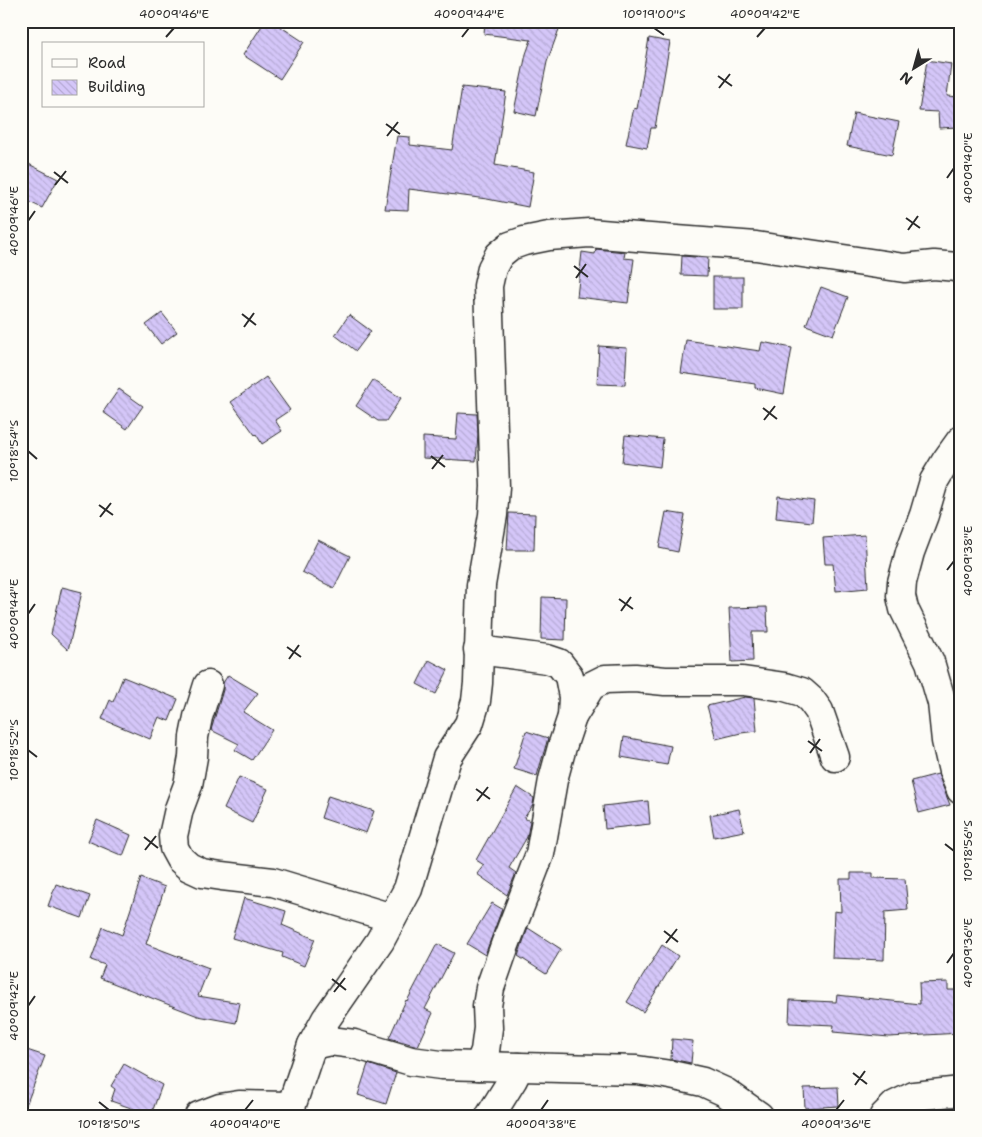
<svg xmlns="http://www.w3.org/2000/svg" width="982" height="1137" font-family="'Shantell Sans',sans-serif">
	<style>
		.building { fill: url(#building-back-hatch); stroke: #2b2b2b }
		.lines { fill: none; stroke-linecap: round; stroke-linejoin: round }
		.minor-casing { stroke: #2b2b2b; stroke-width: 31 }
		.minor { stroke: #fdfcf7; stroke-width: 28 }
		.ticks { fill: none; stroke: #2b2b2b; stroke-width: 2 }
		.neatline { fill: none; stroke: #2b2b2b; stroke-width: 2 }
		.ticks-label { font-size: 12px; text-anchor: middle; fill: #2b2b2b }
	</style>
	<defs>
		<pattern id="building-back-hatch" width="6" height="6" patternUnits="userSpaceOnUse" patternTransform="scale(1.25)"><rect width="6" height="6" fill="#d4c6f8"/><path d="M-1 5l2 2M0 0l6 6M5-1l2 2" fill="none" stroke="#b6aad5"/></pattern>
	</defs>
	<rect width="100%" height="100%" fill="#fdfcf7"/>
	<filter id="ink" filterUnits="userSpaceOnUse"><feTurbulence type="fractalNoise" baseFrequency=".02" numOctaves="2"/><feDisplacementMap in="SourceGraphic" scale="10" xChannelSelector="R" yChannelSelector="G"/><feConvolveMatrix kernelMatrix="1 2 1 2 8 2 1 2 1" color-interpolation-filters="sRGB"/></filter>
	<g filter="url(#ink)">
		<!-- building -->
		<g class="building">
			<path d="M265,21h7l32,21 -24,37 -37,-24z"/>
			<path d="M485,21h77l-15,41 -11,54 -22,-5 12,-57 5,-14 -47,-6z"/>
			<path d="M649,38l21,4 -15,86h-4l-4,20 -21,-4 8,-36 3,1z"/>
			<path d="M927,60l24,4 -4,32 13,1 -2,30 -19,1 -1,-16 -19,-1z"/>
			<path d="M462,87l44,5 -11,73 39,7 -6,35 -41,-8 -78,-10 -1,21 -23,-1 12,-73 13,1v8l42,5z"/>
			<path d="M854,113l45,9 -7,33 -45,-9z"/>
			<path d="M21,160l37,19 -16,29 -21,-10z"/>
			<path d="M596,249l29,3 -1,6 10,1 -6,44 -51,-6 5,-45 13,2z"/>
			<path d="M682,256l26,2 -1,18 -26,-1z"/>
			<rect x="713" y="277" width="30" height="32"/>
			<path d="M821,287l27,10 -15,38 -27,-10z"/>
			<path d="M162,313l15,19 -16,12 -15,-19z"/>
			<path d="M349,315l22,16 -15,20 -21,-16z"/>
			<path d="M686,340l74,11 2,-9 30,6 -8,46 -29,-6v-4l-74,-11z"/>
			<path d="M599,346l28,2 -2,37 -28,-1z"/>
			<path d="M266,377l24,33 -15,10 7,11 -20,13 -6,-10 -1,1 -24,-33z"/>
			<path d="M373,380l28,18 -15,23h-8l-22,-15z"/>
			<path d="M119,389l24,17 -16,23 -24,-17z"/>
			<path d="M458,413l19,1 1,20 -2,27 -53,-3v-21l33,2z"/>
			<path d="M625,435l38,4 -3,28 -38,-5z"/>
			<path d="M778,496l36,5 -2,21 -36,-4z"/>
			<path d="M666,512l19,3 -7,37 -19,-4z"/>
			<path d="M509,513l26,1 -1,36h-27z"/>
			<path d="M865,535l3,53 -32,3 -3,-27h-8l-2,-26z"/>
			<path d="M318,540l32,16 -16,32 -32,-16z"/>
			<path d="M62,587l20,5 -14,58 -17,-16z"/>
			<path d="M542,597l24,1 -1,42 -24,-1z"/>
			<path d="M767,607l1,25h-16l1,29 -21,1 -3,-54z"/>
			<path d="M429,660l19,10 -12,24 -19,-10z"/>
			<path d="M228,675l30,18 -15,19 29,18 -20,30 -17,-10 4,-6 -28,-14 12,-40v-7z"/>
			<path d="M123,677l55,22 -9,22 -10,-4 -9,22 -48,-20 8,-19 3,2z"/>
			<path d="M745,697l9,1 3,33 -16,2 -25,6 -9,-33z"/>
			<path d="M526,731l22,7 -11,38 -23,-7z"/>
			<path d="M624,737l47,9 -4,19 -46,-8z"/>
			<path d="M938,774l12,31 -31,8 -8,-32z"/>
			<path d="M239,777l29,12 -16,34 -28,-14z"/>
			<path d="M517,787l17,11 -1,7 -9,13 6,3 -3,16 -18,31 7,5 -9,22 -30,-21 7,-9 -8,-5z"/>
			<path d="M328,796l46,15 -8,22 -45,-15z"/>
			<path d="M648,801l2,23 -45,5 -2,-23z"/>
			<path d="M739,809l5,22 -30,6 -4,-22z"/>
			<path d="M97,820l34,15 -8,21 -35,-15z"/>
			<path d="M851,873h22v5l32,1 3,31 -23,2 -1,48 -52,-2 2,-47 7,1 -1,-33h11z"/>
			<path d="M141,878l24,9 -19,57 63,24 -11,28 42,7 -4,20 -38,-7 -98,-38 5,-13 -14,-5 12,-33 19,8z"/>
			<path d="M56,884l34,12 -8,22 -34,-12z"/>
			<path d="M244,898l42,13 -4,14 33,14 -11,27 -22,-9 1,-4 -51,-15z"/>
			<path d="M492,903l10,6 -17,46 -18,-11z"/>
			<path d="M528,928l33,21 -15,25 -28,-18z"/>
			<path d="M437,944l17,9 -29,56 8,4 -15,33 -29,-8 17,-38 1,1z"/>
			<path d="M662,945l16,11 -35,56 -16,-10z"/>
			<path d="M948,982v8h8v16h5v27l-72,4 -56,-5 1,-7 -45,-2 1,-23 46,2 1,-7 83,9 -1,-21z"/>
			<path d="M672,1039l21,2 -2,22 -20,-4z"/>
			<path d="M21,1048l24,8 -22,57h-2z"/>
			<path d="M124,1064l38,21 -11,30 -40,-14 4,-12 -4,-3z"/>
			<path d="M368,1064l28,9 -10,31 -28,-9z"/>
			<path d="M838,1087l1,19 -34,2 -1,-20z"/>
		</g>
		<g class="lines">
			<defs>
				<g id="minor">
					<path d="M961,440l-15,21 -12,20 -10,34 -14,37 -8,30 -1,14 3,13 26,53 12,41 4,38 7,30 8,19"/>
					<path d="M478,650l69,9 12,4 10,13 4,21 -1,20 -10,30 -9,33 -13,74 -35,91 -15,43 -3,18 1,22 -3,23 -6,15"/>
					<path d="M208,685l-10,32 -4,20 -1,20 -5,28 -9,24 -6,27 1,12 6,11 9,8 13,6 20,3 51,6 119,36"/>
					<path d="M572,717l19,-31 14,-7 30,-1 30,3h78l42,6 17,5 9,8 8,11 16,46"/>
					<path d="M312,1045l18,-4 24,3 57,17 30,4 196,5 34,5 32,7 22,10 34,24"/>
					<path d="M199,1116l21,-8 19,-3 52,1"/>
					<path d="M288,1116l24,-71 14,-26 54,-78 28,-52 39,-131 22,-34 7,-23 2,-18 3,-98 12,-70 2,-28 -7,-201 4,-18 7,-13 11,-9 14,-5 25,-5 40,-3 48,4 119,9 148,22 30,-3 23,2 4,3"/>
					<path d="M490,1116l23,-37 6,-12"/>
					<path d="M884,1116l11,-11 19,-9 47,-5"/>
				</g>
			</defs>
			<!-- minor casing -->
			<use href="#minor" class="minor-casing"/>
			<!-- minor -->
			<use href="#minor" class="minor"/>
		</g>
	</g>
	<!-- ticks -->
	<path class="ticks" d="M654,28l10,7M166,37l8,-9M462,37l7,-9M757,37l8,-9M718,76l14,10M719,88l11,-14M386,124l14,10M387,136l11,-14M54,172l14,11M947,178l7,-10M55,185l11,-14M906,218l14,10M28,221l7,-10M908,230l10,-14M574,266l14,11M576,278l10,-14M242,314l14,11M244,327l10,-14M763,408l14,11M764,420l11,-14M28,451l9,8M431,456l14,11M432,469l11,-14M99,505l14,10M100,517l11,-14M947,570l7,-9M619,599l14,10M621,611l10,-14M28,614l7,-10M287,647l14,10M289,659l10,-14M808,741l14,10M28,750l9,7M810,753l10,-14M476,789l14,10M477,801l11,-14M144,837l14,11M945,844l9,7M145,850l11,-14M664,931l14,11M666,943l11,-14M947,963l7,-10M332,979l14,11M334,992l11,-14M28,1006l7,-10M853,1073l14,11M855,1085l10,-14M99,1102l10,8M245,1110l8,-10M541,1110l7,-10M836,1110l8,-10"/>
	<!-- margin -->
	<rect width="982" height="1137" fill="none" stroke="#fdfcf7" stroke-width="55"/>
	<!-- legend -->
	<rect x="42" y="42" width="162" height="65" fill="#fdfcf7" stroke="#a9a8a5"/>
	<rect x="52" y="59" width="25" height="8" fill="#fdfcf7" stroke="#a9a8a5"/>
	<text x="88" y="68" font-size="15" fill="#2b2b2b">Road</text>
	<rect x="52" y="80" width="25" height="15" fill="url(#building-back-hatch)" stroke="#a9a8a5"/>
	<text x="88" y="92" font-size="15" fill="#2b2b2b">Building</text>
	<!-- north arrow -->
	<g transform="translate(914 68) rotate(217)" stroke="#fdfcf7" stroke-width="4" paint-order="stroke">
	<path d="M0-4L9 19L0 12L-9 19Z" fill="#2b2b2b"/>
	<text y="-8" font-size="14" font-weight="bold" text-anchor="middle" fill="#2b2b2b">N</text>
	</g>
	<rect x="28" y="28" width="926" height="1082" class="neatline"/>
	<g class="ticks-label">
		<text x="174" y="18">40°09'46"E</text>
		<text x="469" y="18">40°09'44"E</text>
		<text x="654" y="18">10°19'00"S</text>
		<text x="765" y="18">40°09'42"E</text>
		<text transform="translate(968 168) rotate(-90)" y="4">40°09'40"E</text>
		<text transform="translate(14 221) rotate(-90)" y="4">40°09'46"E</text>
		<text transform="translate(14 451) rotate(-90)" y="4">10°18'54"S</text>
		<text transform="translate(968 561) rotate(-90)" y="4">40°09'38"E</text>
		<text transform="translate(14 614) rotate(-90)" y="4">40°09'44"E</text>
		<text transform="translate(14 750) rotate(-90)" y="4">10°18'52"S</text>
		<text transform="translate(968 851) rotate(-90)" y="4">10°18'56"S</text>
		<text transform="translate(968 953) rotate(-90)" y="4">40°09'36"E</text>
		<text transform="translate(14 1006) rotate(-90)" y="4">40°09'42"E</text>
		<text x="109" y="1128">10°18'50"S</text>
		<text x="245" y="1128">40°09'40"E</text>
		<text x="541" y="1128">40°09'38"E</text>
		<text x="836" y="1128">40°09'36"E</text>
	</g>
</svg>
